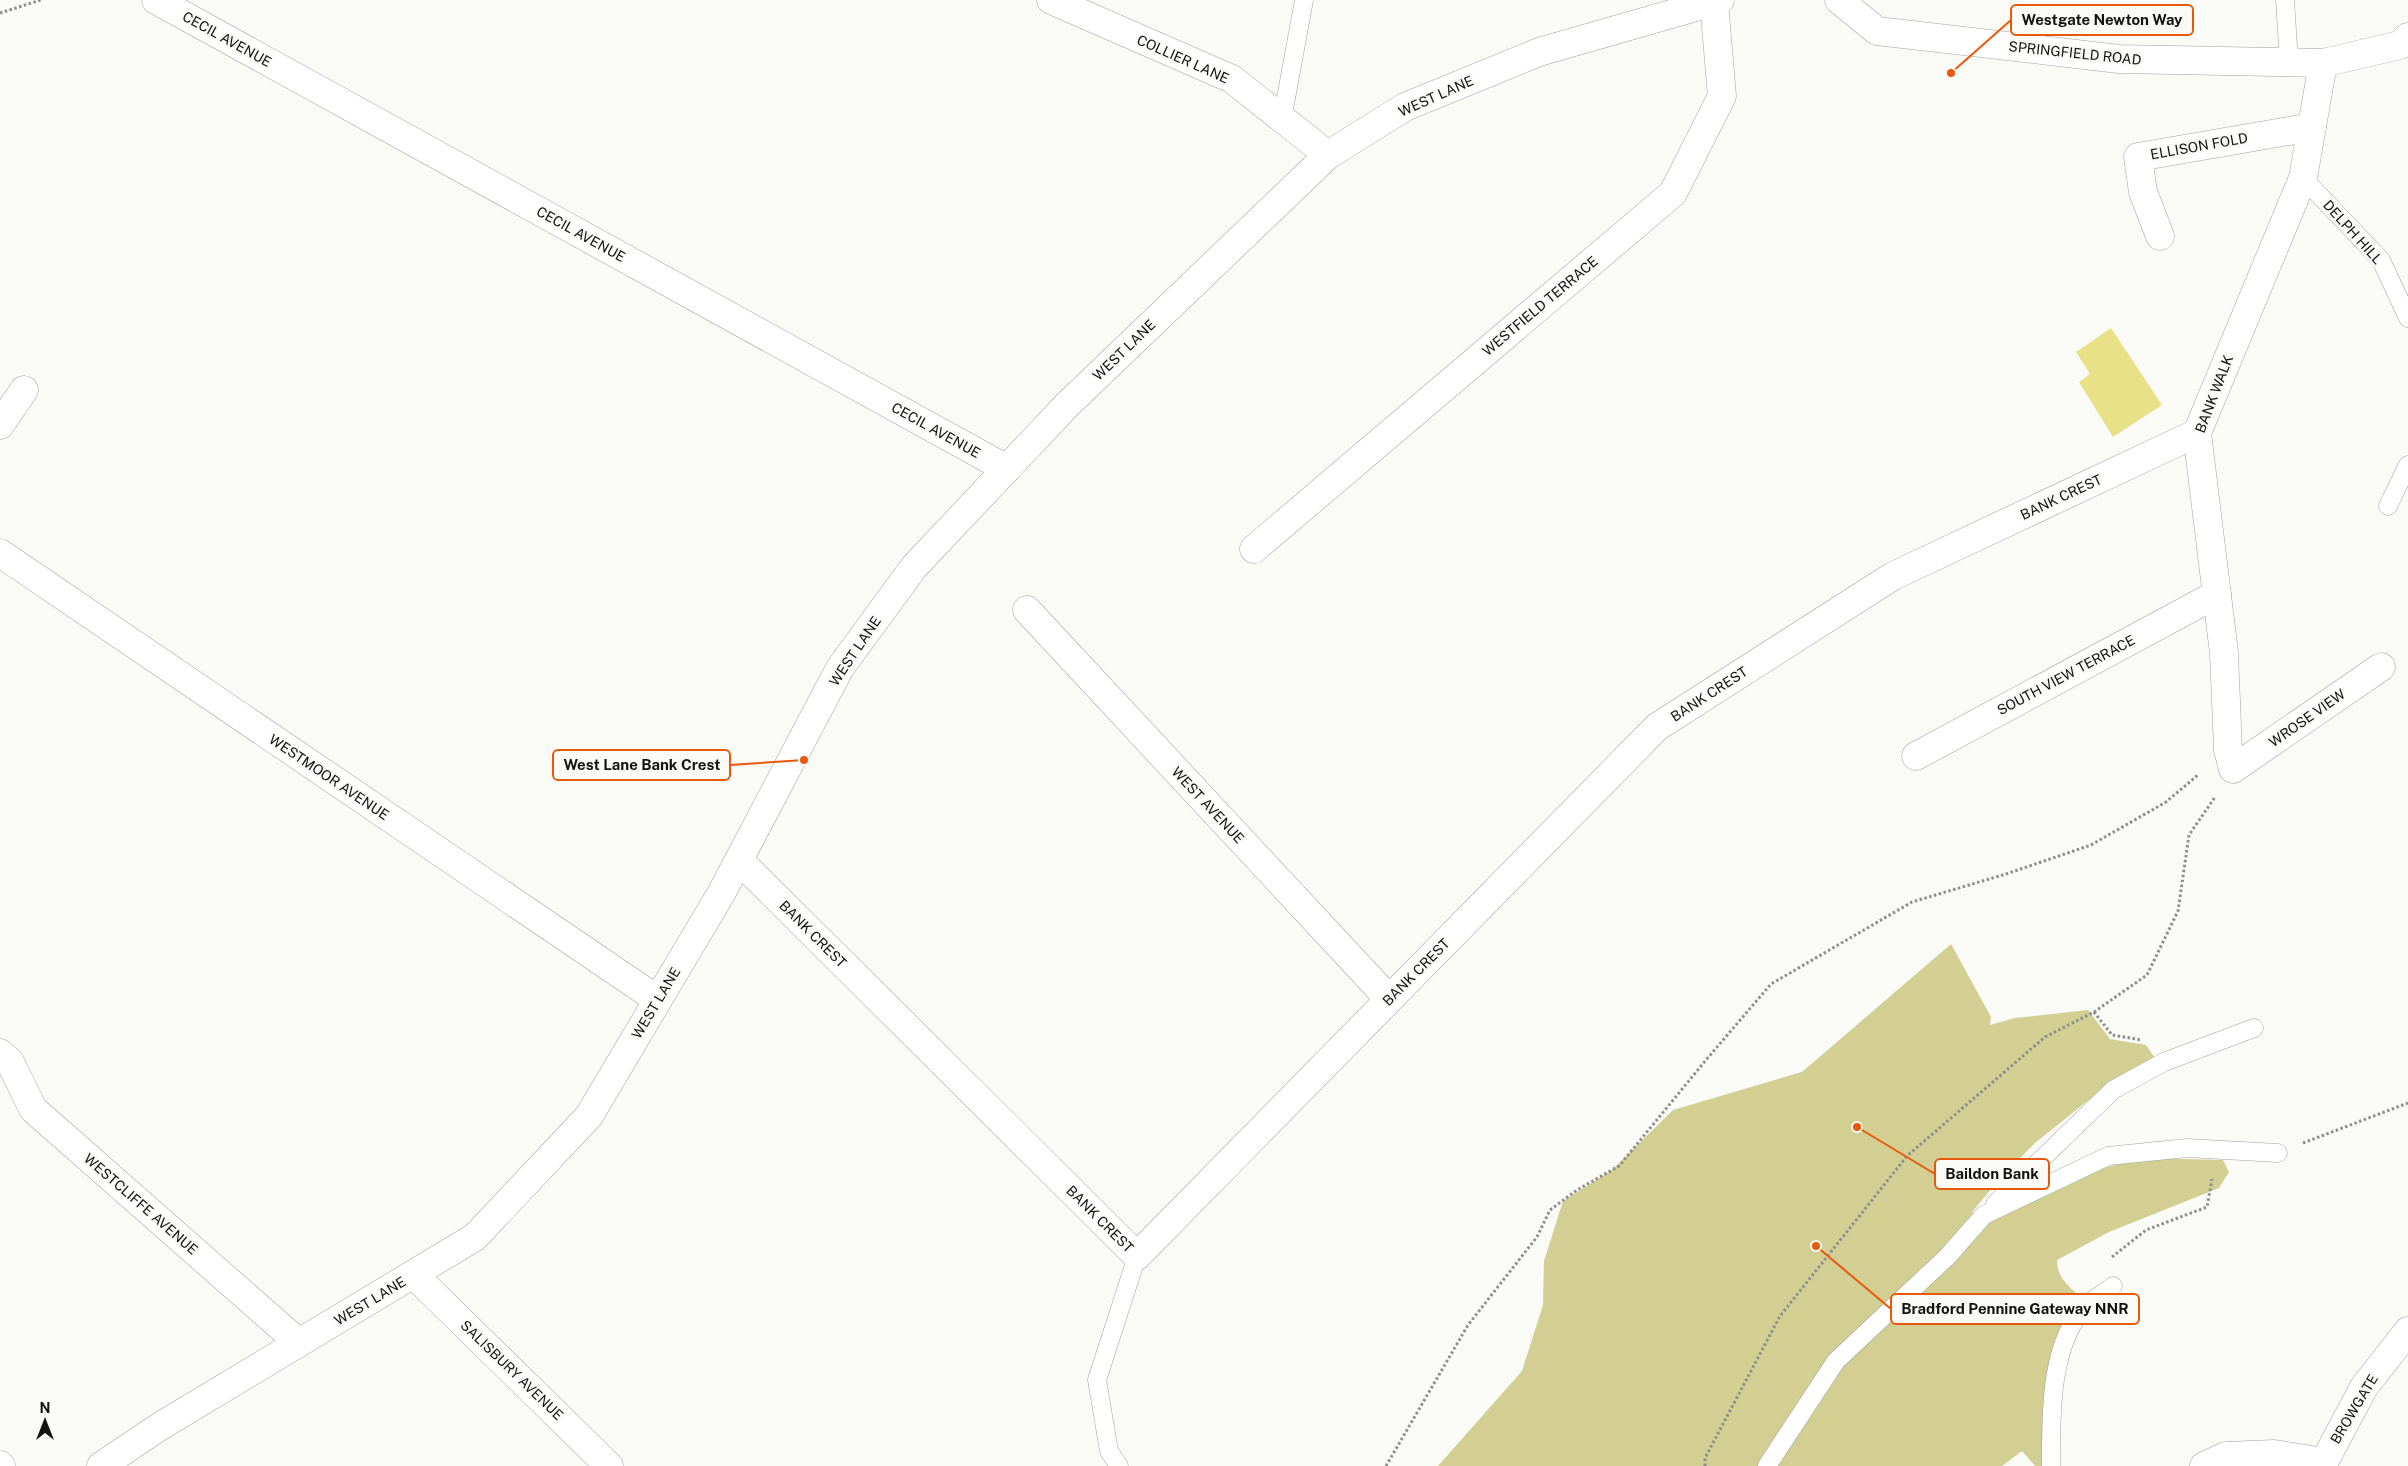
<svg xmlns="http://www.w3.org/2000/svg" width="2408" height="1466" font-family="'Public Sans',sans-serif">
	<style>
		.green { fill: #d3ce92 }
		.building { fill: #e8e187 }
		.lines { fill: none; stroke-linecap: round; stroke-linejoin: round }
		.service-casing { stroke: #a1a19e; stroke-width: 19 }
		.minor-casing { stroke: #a1a19e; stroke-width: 29 }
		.tertiary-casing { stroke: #a1a19e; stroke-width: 29 }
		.secondary-casing { stroke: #a1a19e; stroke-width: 29 }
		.path { stroke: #8e8e8c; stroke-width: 3; stroke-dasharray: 2.5 2.5; stroke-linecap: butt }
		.service { stroke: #fff; stroke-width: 18 }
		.minor { stroke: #fff; stroke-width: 28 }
		.tertiary { stroke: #fff; stroke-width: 28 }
		.secondary { stroke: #fff; stroke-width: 28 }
		.labels { text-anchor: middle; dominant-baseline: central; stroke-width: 5; stroke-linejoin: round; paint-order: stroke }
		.street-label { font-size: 14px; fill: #121211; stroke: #fafaf7 }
		.leader { fill: none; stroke: #e8590c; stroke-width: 2 }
		.callout-dot { fill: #e8590c; stroke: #fafaf7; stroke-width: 2 }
		.callout { fill: #fafaf7; stroke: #e8590c; stroke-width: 2 }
		.callout-label { font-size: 15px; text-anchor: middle; font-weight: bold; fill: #121211 }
	</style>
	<rect width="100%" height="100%" fill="#fafaf7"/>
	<!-- green -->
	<path class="green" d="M1951,944l40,73 -1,8 25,-7 73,-8 22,29 36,6 9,13 -39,20 -81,65 -34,34 -29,35 18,10 18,-12 95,-42 38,-10 82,2 6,12 -10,16 -110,44 -52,28c0,18 11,25 23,37l-9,19 -28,150h-8l-13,-15 -20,15h-564l84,-95 21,-66 1,-44 19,-60 49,-31 61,-60 129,-38z"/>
	<!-- building -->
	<path class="building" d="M2111,328l51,77 -49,32 -34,-55 11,-8 -14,-22z"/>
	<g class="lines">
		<defs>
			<g id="service">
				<path d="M2285,0l4,62"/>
				<path d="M1282,120l22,-120"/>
				<path d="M2303,178l78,82 27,58"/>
				<path d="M2388,506l20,-41"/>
				<path d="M1995,1204l118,-114 51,-28 90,-34"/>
				<path d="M1119,1466l-10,-15 -12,-71 40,-124"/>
				<path d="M1767,1466l69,-105 112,-105 36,-41 124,-59 79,-8 91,5"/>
				<path d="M2051,1466c0,-50 -2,-125 37,-162 8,-7 17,-12 25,-18"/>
			</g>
			<g id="minor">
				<path d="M156,0l851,469"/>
				<path d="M1051,0l181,79 96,76"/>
				<path d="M1839,0l38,31 242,28 204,4 77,-18 8,-8"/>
				<path d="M2323,63l-20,115 -106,255 27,220 4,97 5,19 148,-102"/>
				<path d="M2160,236l-17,-44 -5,-35 174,-30"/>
				<path d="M0,425l24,-35"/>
				<path d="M1254,549l419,-356 49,-97 -8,-93"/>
				<path d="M0,553l658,447"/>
				<path d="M1027,610l362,389"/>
				<path d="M1916,756l301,-162"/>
				<path d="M739,860l398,396 520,-529 236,-151 304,-143"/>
				<path d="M0,1053l10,9 23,47 266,234"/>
				<path d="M414,1275l195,191"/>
				<path d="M0,1465l1,1"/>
				<path d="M2204,1466l22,-10 48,-2 49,8"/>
			</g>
			<path id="tertiary" d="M101,1466l58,-39 316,-190 114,-121 133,-224 118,-224 74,-101 153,-162 261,-250 77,-48 134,-55 181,-52"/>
			<path id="secondary" d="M2322,1466l42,-79 44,-56"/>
		</defs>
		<!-- service casing -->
		<use href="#service" class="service-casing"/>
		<!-- minor casing -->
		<use href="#minor" class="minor-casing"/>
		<!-- tertiary casing -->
		<use href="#tertiary" class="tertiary-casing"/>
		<!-- secondary casing -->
		<use href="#secondary" class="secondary-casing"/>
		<!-- path -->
		<g class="path">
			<path d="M0,13l41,-13"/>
			<path d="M2094,1012l18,23 30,5"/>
			<path d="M2303,1143l105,-40"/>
			<path d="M2112,1257l34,-27 61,-23 5,-28"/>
			<path d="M1386,1466l82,-141 69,-88 13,-27 27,-20 42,-24 87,-106 65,-76 141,-82 94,-28 85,-29 75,-43 33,-28"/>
			<path d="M1705,1466v-8l75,-142 127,-160 138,-119 49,-25 53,-37 31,-64 11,-76 26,-38"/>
		</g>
		<!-- service -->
		<use href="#service" class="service"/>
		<!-- minor -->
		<use href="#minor" class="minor"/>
		<!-- tertiary -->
		<use href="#tertiary" class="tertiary"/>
		<!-- secondary -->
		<use href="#secondary" class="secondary"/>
	</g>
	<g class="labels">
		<!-- street labels -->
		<g class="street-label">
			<text transform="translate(227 39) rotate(29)">CECIL AVENUE</text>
			<text transform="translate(2075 53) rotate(6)">SPRINGFIELD ROAD</text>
			<text transform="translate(1183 59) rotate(24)">COLLIER LANE</text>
			<text transform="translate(1436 96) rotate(-24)">WEST LANE</text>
			<text transform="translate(2199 146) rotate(-10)">ELLISON FOLD</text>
			<text transform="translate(2353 232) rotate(48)">DELPH HILL</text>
			<text transform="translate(581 234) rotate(29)">CECIL AVENUE</text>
			<text transform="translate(1540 306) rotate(-40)">WESTFIELD TERRACE</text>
			<text transform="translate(1124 350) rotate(-44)">WEST LANE</text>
			<text transform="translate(2214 394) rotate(-69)">BANK WALK</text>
			<text transform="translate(936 430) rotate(29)">CECIL AVENUE</text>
			<text transform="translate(2061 497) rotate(-25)">BANK CREST</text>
			<text transform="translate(855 651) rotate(-56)">WEST LANE</text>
			<text transform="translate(2066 675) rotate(-28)">SOUTH VIEW TERRACE</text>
			<text transform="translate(1709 694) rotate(-33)">BANK CREST</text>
			<text transform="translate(2307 718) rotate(-35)">WROSE VIEW</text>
			<text transform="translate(329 777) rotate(34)">WESTMOOR AVENUE</text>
			<text transform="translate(1208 805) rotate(47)">WEST AVENUE</text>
			<text transform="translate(813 934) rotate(45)">BANK CREST</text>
			<text transform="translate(1416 972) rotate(-45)">BANK CREST</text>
			<text transform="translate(656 1003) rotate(-59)">WEST LANE</text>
			<text transform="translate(141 1204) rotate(41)">WESTCLIFFE AVENUE</text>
			<text transform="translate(1100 1219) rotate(45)">BANK CREST</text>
			<text transform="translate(370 1301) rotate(-31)">WEST LANE</text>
			<text transform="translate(512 1370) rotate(44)">SALISBURY AVENUE</text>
			<text transform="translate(2354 1409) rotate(-59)">BROWGATE</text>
		</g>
	</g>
	<!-- callouts -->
	<path class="leader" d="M1951 73L2011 20M804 760L730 765M1857 1127L1935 1174M1816 1246L1891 1309"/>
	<g class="callout-dot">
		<circle cx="1951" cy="73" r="5"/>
		<circle cx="804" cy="760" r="5"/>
		<circle cx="1857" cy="1127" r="5"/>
		<circle cx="1816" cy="1246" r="5"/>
	</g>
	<g class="callout">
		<rect x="2011" y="5" width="182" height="30" rx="5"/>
		<rect x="553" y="750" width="177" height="30" rx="5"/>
		<rect x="1935" y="1159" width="114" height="30" rx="5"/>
		<rect x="1891" y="1294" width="248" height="30" rx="5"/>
	</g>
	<g class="callout-label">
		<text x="2102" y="25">Westgate Newton Way</text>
		<text x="642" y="770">West Lane Bank Crest</text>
		<text x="1992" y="1179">Baildon Bank</text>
		<text x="2015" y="1314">Bradford Pennine Gateway NNR</text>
	</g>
	<!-- north arrow -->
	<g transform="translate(45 1421)" stroke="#fafaf7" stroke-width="4" paint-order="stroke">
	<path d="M0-4L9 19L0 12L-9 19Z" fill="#121211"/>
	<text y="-8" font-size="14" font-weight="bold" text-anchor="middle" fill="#121211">N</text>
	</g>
</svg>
